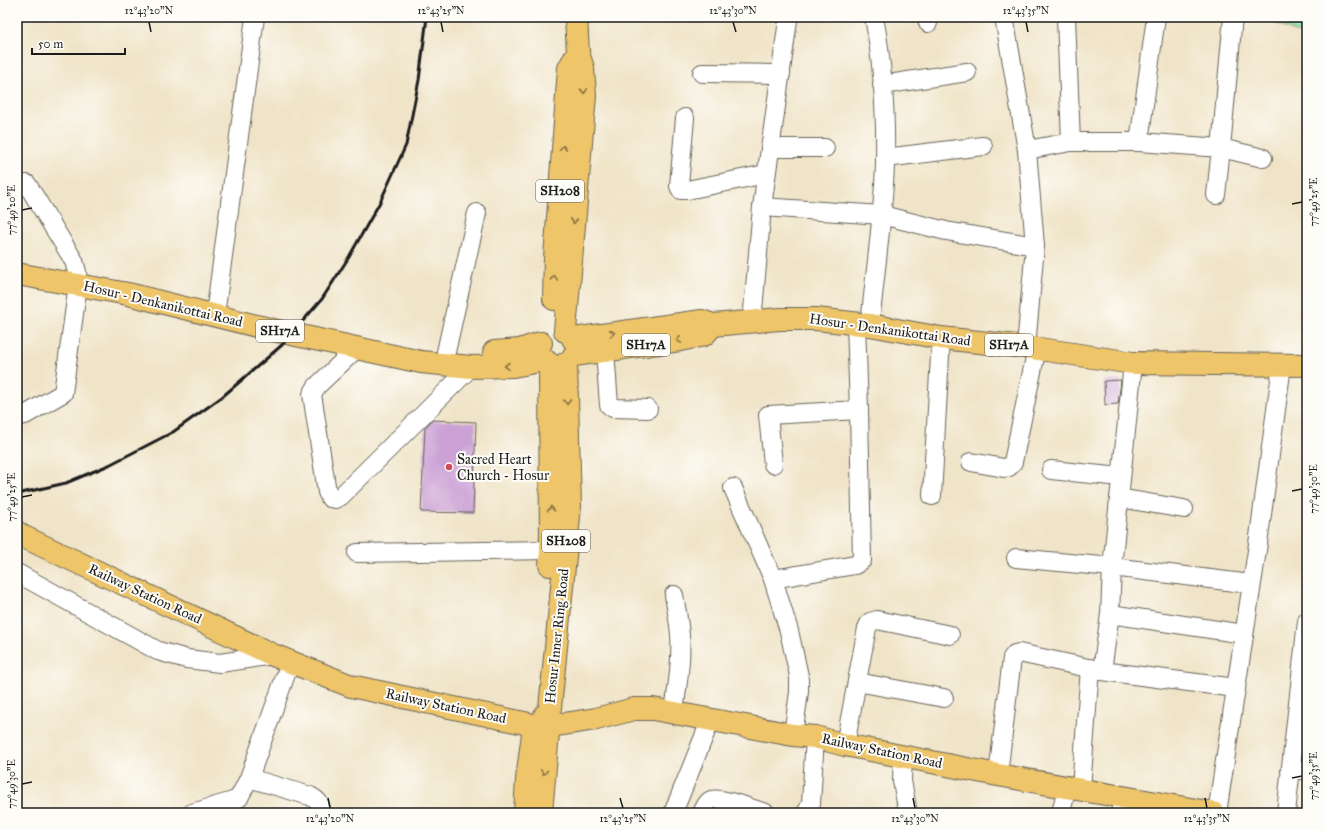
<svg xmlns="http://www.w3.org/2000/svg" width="1324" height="830" font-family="'IM FELL Great Primer',serif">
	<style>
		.green { fill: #89e0a4; stroke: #527e60 }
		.building { fill: #cba1d6 }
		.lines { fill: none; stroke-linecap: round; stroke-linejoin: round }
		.minor-casing { stroke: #666258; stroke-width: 20 }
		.major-casing { stroke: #666258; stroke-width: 24 }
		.minor { stroke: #fff; stroke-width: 18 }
		.major { stroke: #eec569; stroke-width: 22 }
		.rail { stroke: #1c1c1c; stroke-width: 3 }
		.oneway { stroke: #857042 }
		.ticks { fill: none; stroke: #1c1c1c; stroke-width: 1.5 }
		.poi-dot { fill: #d1495b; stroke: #fdfcf7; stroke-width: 1.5 }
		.labels { text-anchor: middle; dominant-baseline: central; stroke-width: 4; stroke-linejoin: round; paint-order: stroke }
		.shield { fill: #fdfcf7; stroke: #605f5e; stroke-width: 1 }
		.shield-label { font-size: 13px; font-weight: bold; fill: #1c1c1c }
		.street-label { font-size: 14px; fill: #1c1c1c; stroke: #fdfcf7 }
		.poi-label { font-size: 14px; fill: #1c1c1c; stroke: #fdfcf7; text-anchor: start }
		.neatline { fill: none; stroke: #1c1c1c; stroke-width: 1.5 }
		.ticks-label { font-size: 10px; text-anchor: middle; fill: #1c1c1c }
	</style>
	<rect width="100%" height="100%" fill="#fdfcf7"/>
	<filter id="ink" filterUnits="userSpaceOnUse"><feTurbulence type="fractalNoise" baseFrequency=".025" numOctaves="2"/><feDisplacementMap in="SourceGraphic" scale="8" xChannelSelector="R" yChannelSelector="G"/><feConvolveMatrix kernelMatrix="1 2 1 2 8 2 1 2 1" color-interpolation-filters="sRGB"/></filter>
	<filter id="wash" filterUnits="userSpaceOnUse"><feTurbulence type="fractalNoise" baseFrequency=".012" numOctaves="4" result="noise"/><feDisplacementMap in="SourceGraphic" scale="16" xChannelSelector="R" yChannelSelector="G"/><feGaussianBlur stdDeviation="0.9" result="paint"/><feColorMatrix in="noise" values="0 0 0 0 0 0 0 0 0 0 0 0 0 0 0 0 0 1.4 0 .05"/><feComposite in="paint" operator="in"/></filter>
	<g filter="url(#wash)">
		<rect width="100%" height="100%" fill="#f0e4c8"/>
		<!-- green -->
		<path class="green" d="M1263,17h44v21z"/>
		<g id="blocks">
			<!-- building -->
			<g class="building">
				<path d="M1121,380l-3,24 -13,1 -1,-24z"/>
				<path d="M432,420l44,2 -3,91 -52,-1 4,-84z"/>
			</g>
		</g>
	</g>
	<g filter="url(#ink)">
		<use href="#blocks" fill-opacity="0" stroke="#666258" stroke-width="1"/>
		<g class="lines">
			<defs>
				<g id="minor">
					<path d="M927,17l1,6"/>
					<path d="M1004,17l23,133"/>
					<path d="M1066,17l5,125"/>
					<path d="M1233,17l-12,131 42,10"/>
					<path d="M702,73l79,1"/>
					<path d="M882,85l85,-13"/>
					<path d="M685,118l-6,68 2,4h6l79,-16"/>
					<path d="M1139,142l17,-125"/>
					<path d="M770,148h55"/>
					<path d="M885,158l98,-12"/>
					<path d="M762,207l120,8 64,16 89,15"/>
					<path d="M215,315l40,-298"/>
					<path d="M752,322l10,-115 26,-187 -1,-3"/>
					<path d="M870,325c5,-53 13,-106 15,-160 1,-49 -2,-100 -11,-148"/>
					<path d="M1026,347l9,-101 -8,-96 44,-8h68l82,6 -5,47"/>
					<path d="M357,348l-40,38 -5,8 15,98 3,6 5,1 6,-3 130,-129"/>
					<path d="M605,351l4,54 4,3 35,1"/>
					<path d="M446,352l31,-139"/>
					<path d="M1133,363l-21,204 -2,47 -8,57 134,17"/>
					<path d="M17,416l8,-1 38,-22 15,-108 -1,-13 -3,-11 -47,-77"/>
					<path d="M971,462l33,6 5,-1 4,-5 24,-114"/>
					<path d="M773,464l-5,-49 91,-5"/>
					<path d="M1051,470l70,7"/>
					<path d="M733,488l40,91 16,52 10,45v16l-6,43"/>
					<path d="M932,496l9,-158"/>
					<path d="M1119,498l65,11"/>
					<path d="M357,553l194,-3"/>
					<path d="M1016,558l96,9 139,17"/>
					<path d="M17,573l141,78 29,8 33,4 53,-8"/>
					<path d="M773,579l82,-14 7,-5 -3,-150 -3,-87"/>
					<path d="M1110,614l134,20"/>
					<path d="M857,682l87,16"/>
					<path d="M674,712c3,-25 8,-51 6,-77 -1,-14 -4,-27 -6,-40"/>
					<path d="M845,745l22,-117 3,-6 7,-2 73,15"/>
					<path d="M903,756l-1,25 6,32"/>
					<path d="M1290,770h17"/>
					<path d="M998,775l14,-117 3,-4 4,-1 83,18"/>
					<path d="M249,778l61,18c8,4 11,8 12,17"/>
					<path d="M1081,789l9,-121"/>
					<path d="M192,813l41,-12 6,-3 10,-20 41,-115"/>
					<path d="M673,813l38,-94"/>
					<path d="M702,813c2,-4 4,-11 9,-13 7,-4 45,10 55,13"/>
					<path d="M806,813l5,-9 4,-67"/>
					<path d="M1061,813l6,-26"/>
					<path d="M1120,813l3,-16"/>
					<path d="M1217,813l41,-269 24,-179"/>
					<path d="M1286,813l21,-192"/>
				</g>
				<g id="major">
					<path d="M17,274l111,20 145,36 148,32 50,5 42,-1 32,-6"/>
					<path d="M554,299l1,-41 14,-190 9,-15"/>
					<path d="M565,331l20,-235 -2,-28 -5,-15 -2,-36"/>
					<path d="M573,339l129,-18 11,4 67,-6h36l54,6 71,13 85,9 107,16 174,2"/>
					<path d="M494,352l26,-2 21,-7"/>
					<path d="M574,355l106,-15 24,-5 8,-9"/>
					<path d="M17,532l5,4 251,119 78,31 178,38"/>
					<path d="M550,565l1,-15 -1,-186"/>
					<path d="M549,718l21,-212 -4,-143"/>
					<path d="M551,726l45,-7 38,-10h19l140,26 22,2 30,8 153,30 215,38"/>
					<path d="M525,813l2,-34 6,-45"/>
					<path d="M541,813l7,-80 3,-7 -2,-8 -4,-3"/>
				</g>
			</defs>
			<!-- minor casing -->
			<use href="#minor" class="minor-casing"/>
			<!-- major casing -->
			<use href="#major" class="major-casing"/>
			<!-- minor -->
			<use href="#minor" class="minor"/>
			<!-- major -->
			<use href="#major" class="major"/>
			<!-- rail -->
			<path class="rail" d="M17,494l49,-11 43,-18 64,-33 49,-35 29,-25 31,-27 40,-46 27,-42 31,-55 26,-57 13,-65 8,-63"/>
		</g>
		<!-- one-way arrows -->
		<defs><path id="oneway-chevron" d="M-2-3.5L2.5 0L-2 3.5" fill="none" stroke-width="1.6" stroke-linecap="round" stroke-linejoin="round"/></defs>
		<g class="oneway">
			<use href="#oneway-chevron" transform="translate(584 91) rotate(88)"/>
			<use href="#oneway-chevron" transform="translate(563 148) rotate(-86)"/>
			<use href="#oneway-chevron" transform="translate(574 221) rotate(95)"/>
			<use href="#oneway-chevron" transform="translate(554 278) rotate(-88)"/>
			<use href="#oneway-chevron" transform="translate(612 333) rotate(-8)"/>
			<use href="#oneway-chevron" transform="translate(679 340) rotate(170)"/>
			<use href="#oneway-chevron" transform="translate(507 366) rotate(178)"/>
			<use href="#oneway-chevron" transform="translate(567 402) rotate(89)"/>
			<use href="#oneway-chevron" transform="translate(551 509) rotate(-90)"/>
			<use href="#oneway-chevron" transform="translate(544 772) rotate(94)"/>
		</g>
	</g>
	<!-- ticks -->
	<path class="ticks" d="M149,22l2,10M441,22l2,10M733,22l3,10M1026,22l2,10M1292,204l10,-2M22,210l10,-2M1292,491l10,-2M22,497l10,-2M1292,778l10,-2M22,784l10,-2M328,798l2,10M620,798l3,10M913,798l2,10M1205,798l2,10"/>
	<!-- markers -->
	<circle class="poi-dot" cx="449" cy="467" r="4"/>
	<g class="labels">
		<!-- shield labels -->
		<g class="shield">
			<rect x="536" y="180" width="48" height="22" rx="3"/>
			<rect x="256" y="320" width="48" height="22" rx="3"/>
			<rect x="622" y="334" width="48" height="22" rx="3"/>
			<rect x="985" y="334" width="48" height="22" rx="3"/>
			<rect x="542" y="530" width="48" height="22" rx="3"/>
		</g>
		<g class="shield-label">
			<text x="560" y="191">SH208</text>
			<text x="280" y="331">SH17A</text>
			<text x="646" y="345">SH17A</text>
			<text x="1009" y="345">SH17A</text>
			<text x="566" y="541">SH208</text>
		</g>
		<!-- street labels -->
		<g class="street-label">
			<text transform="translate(163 304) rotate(13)">Hosur - Denkanikottai Road</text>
			<text transform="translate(890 330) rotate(8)">Hosur - Denkanikottai Road</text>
			<text transform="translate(145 594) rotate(25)">Railway Station Road</text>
			<text transform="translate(557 636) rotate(-84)">Hosur Inner Ring Road</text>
			<text transform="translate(446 706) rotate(12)">Railway Station Road</text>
			<text transform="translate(882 751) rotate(12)">Railway Station Road</text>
		</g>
		<!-- poi labels -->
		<g class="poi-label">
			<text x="457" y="459">Sacred Heart<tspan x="457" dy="16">Church - Hosur</tspan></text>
		</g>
	</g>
	<!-- margin -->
	<rect width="1324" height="830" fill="none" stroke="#fdfcf7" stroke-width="44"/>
	<!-- scale -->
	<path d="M32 48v6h93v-6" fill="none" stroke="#1c1c1c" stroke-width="2"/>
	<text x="38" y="48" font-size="12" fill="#1c1c1c" stroke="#fdfcf7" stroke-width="3" paint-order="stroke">50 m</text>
	<rect x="22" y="22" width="1280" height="786" class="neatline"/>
	<g class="ticks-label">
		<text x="149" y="14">12°43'20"N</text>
		<text x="441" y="14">12°43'25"N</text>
		<text x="733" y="14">12°43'30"N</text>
		<text x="1026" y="14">12°43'35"N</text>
		<text transform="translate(1313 202) rotate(-90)" y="4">77°49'25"E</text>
		<text transform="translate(11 210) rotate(-90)" y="4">77°49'20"E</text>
		<text transform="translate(1313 489) rotate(-90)" y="4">77°49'30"E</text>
		<text transform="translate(11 497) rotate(-90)" y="4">77°49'25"E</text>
		<text transform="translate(1313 776) rotate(-90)" y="4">77°49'35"E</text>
		<text transform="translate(11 784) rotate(-90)" y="4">77°49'30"E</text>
		<text x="330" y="822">12°43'20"N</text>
		<text x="623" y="822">12°43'25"N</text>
		<text x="915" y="822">12°43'30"N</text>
		<text x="1207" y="822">12°43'35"N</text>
	</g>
</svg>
